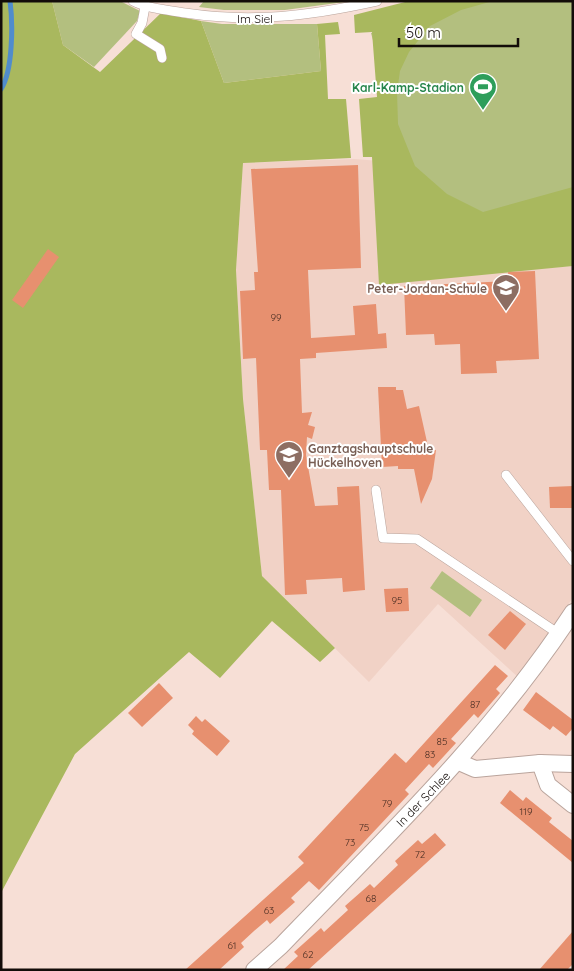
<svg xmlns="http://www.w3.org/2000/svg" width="574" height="971" font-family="Quicksand,sans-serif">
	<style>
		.built { fill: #f1d2c6 }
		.green { fill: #b3bf7f }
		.forest { fill: #a9b85e }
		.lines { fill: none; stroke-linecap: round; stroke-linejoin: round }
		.stream { stroke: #508ccc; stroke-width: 5 }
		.building { fill: #e7906f }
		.lane-casing { stroke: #baa49c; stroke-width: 10 }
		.street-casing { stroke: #baa49c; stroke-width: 18 }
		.lane { stroke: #fff; stroke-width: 9 }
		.street { stroke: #fff; stroke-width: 16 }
		.labels { text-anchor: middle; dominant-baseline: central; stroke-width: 4; stroke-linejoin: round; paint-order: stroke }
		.number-label { font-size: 10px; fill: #482d22 }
		.street-label { font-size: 12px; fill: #130c09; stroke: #fff }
		.leisure-label { font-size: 12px; font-weight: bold; fill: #27864d; stroke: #fff; text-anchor: end }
		.education-label { font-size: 12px; font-weight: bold; fill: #785e54; stroke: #fff; text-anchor: end }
	</style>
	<rect width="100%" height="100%" fill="#f7dfd6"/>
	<!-- built -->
	<path class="built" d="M354,159l26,2 127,110 66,-5v331l-44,70 -10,11 -81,-74 -69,78 -107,-106 -19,-177 -7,-129 7,-107z"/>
	<!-- green -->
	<g class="green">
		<path d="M52,1h68l20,10 -3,10 -43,46 -31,-22z"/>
		<path d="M204,1h148l-67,9h-61l-25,-3z"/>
		<path d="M486,1h87v189l-147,40 -55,-197z"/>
		<path d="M201,21l21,3h95l4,47 -97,12z"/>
		<path d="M442,571l40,29 -12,17 -40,-29z"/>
	</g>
	<!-- forest -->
	<g class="forest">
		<path d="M1,1h51l11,44 37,27 61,-59 40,8 23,62 97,-12 -4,-47 21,-2 2,12 -15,1 3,64h18l5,59 -108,5 -7,107 7,129 19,177 73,72 -15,14 -48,-41 -52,57 -31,-26 -114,102 -73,137z"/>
		<path d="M409,1h84l-32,9 -31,16 -21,26 -9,19 -3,21 1,32 17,42 32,28 36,18 90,-25v79l-194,19 -7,-128h-9l-4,-58 18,-2 -5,-65 -17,1 -1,-18z"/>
	</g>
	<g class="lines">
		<!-- stream -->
		<path class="stream" d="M1,89c12,-18 12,-66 9,-88"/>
	</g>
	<!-- building -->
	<g class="building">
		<path d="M358,165l3,103 -53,2 3,68 44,-3 -2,-29 23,-2 2,30 8,-1 1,15 -71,5v5l-16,1 2,54 10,-1 -4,13 7,2 -3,12 -5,-2 -1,18 9,51 23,-1 -1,-18 22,-1 6,104 -22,2 -1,-14 -36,2 1,14 -22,1 -4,-105h-12l-2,-40h-7l-4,-92 -13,1 -3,-68 15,-1 -1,-18h4l-7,-103z"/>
		<path d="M48,249l11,8 -36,51 -11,-8z"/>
		<path d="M535,271l4,88 -43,2 1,12 -36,1 -1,-30 -25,1 -1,-11 -28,1 -2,-49 105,-5 -1,-9z"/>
		<path d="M378,387h18v3h7l4,19 12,-3 10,45 7,-1 -4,29 -11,25 -7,-35h-16v-3l-16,1z"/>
		<path d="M573,486v22h-23l-1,-21z"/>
		<path d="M408,588l1,23 -23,1 -2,-23z"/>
		<path d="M510,611l16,13 -21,26 -17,-15z"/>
		<path d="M495,665l13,11 -12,13 4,4 -22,25 -4,-4 -23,25 5,4 -23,25 -4,-4 -24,26 4,4 -90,96 -10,-9 -18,17 4,4 -25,22 -3,-4 -13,11 -13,12 3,4 -25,23h-34l119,-107 -6,-6 97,-104 11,10z"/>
		<path d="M159,683l14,15 -31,29 -14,-14z"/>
		<path d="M536,692l37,28v8l-7,8 -13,-10 -3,4 -27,-20z"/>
		<path d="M196,716l6,6 3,-3 25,22 -13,15 -25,-22 2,-3 -6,-6z"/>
		<path d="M510,790l13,11 3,-4 26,21 -3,4 24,19v22l-73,-60z"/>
		<path d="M435,833l11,12 -138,125h-25l15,-14 -4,-4 27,-24 3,4 24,-22 -3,-4 25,-22 4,4 24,-23 -3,-4 23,-21 4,4z"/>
		<path d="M573,931v33l-6,6h-28z"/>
	</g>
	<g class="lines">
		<defs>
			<g id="lane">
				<path d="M133,1c16,8 34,9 52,12 68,10 124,3 192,-12"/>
				<path d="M145,7l-3,16 -6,11 24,15 2,9"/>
				<path d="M506,475l67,86"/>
				<path d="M376,490l7,48 34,1 142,95"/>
			</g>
			<g id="street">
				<path d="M459,762l16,7 65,-6 33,1"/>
				<path d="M540,763l8,22 25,20"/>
				<path d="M254,970l27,-24c103,-107 210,-209 292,-334"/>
			</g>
		</defs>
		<!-- lane casing -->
		<use href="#lane" class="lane-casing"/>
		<!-- street casing -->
		<use href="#street" class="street-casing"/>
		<!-- lane -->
		<use href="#lane" class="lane"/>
		<!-- street -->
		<use href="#street" class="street"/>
	</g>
	<!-- icons -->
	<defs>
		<symbol id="stadium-pin" viewBox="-11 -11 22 30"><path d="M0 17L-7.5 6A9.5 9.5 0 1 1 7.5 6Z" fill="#2e9e5b" stroke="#fff"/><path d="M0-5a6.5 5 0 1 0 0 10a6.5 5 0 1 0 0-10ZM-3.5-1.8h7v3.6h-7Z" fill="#fff"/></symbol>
		<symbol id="school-pin" viewBox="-11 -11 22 30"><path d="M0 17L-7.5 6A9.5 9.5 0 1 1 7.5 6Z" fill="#8d6e63" stroke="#fff"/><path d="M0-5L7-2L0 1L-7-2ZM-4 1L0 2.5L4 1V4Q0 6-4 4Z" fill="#fff"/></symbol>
	</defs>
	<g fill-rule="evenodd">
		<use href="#stadium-pin" x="467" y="71" width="32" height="43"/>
		<use href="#school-pin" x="490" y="272" width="32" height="43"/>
		<use href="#school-pin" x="273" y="439" width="32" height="43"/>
	</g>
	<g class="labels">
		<!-- number labels -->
		<g class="number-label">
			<text x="276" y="317">99</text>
			<text x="397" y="600">95</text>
			<text x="475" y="704">87</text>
			<text x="442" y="741">85</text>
			<text x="430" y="754">83</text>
			<text x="387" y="803">79</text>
			<text x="526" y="811">119</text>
			<text x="364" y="827">75</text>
			<text x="350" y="842">73</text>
			<text x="420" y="854">72</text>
			<text x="371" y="898">68</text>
			<text x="269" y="910">63</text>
			<text x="232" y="945">61</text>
			<text x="308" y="954">62</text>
		</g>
		<!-- street labels -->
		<g class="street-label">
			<text x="255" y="18">Im Siel</text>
			<text transform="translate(423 799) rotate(-46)">In der Schlee</text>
		</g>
		<!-- leisure labels -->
		<g class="leisure-label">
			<text x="464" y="87">Karl-Kamp-Stadion</text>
		</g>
		<!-- education labels -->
		<g class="education-label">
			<text x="487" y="288">Peter-Jordan-Schule</text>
			<text x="308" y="448" text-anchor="start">Ganztagshauptschule<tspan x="308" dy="14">Hückelhoven</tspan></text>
		</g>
	</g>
	<!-- border -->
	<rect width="574" height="971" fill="none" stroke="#130c09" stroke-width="5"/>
	<!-- scale -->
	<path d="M399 38v8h119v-8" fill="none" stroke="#130c09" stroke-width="2.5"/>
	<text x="406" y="38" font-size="15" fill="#130c09" stroke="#ffffff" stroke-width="4" paint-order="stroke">50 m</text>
</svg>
